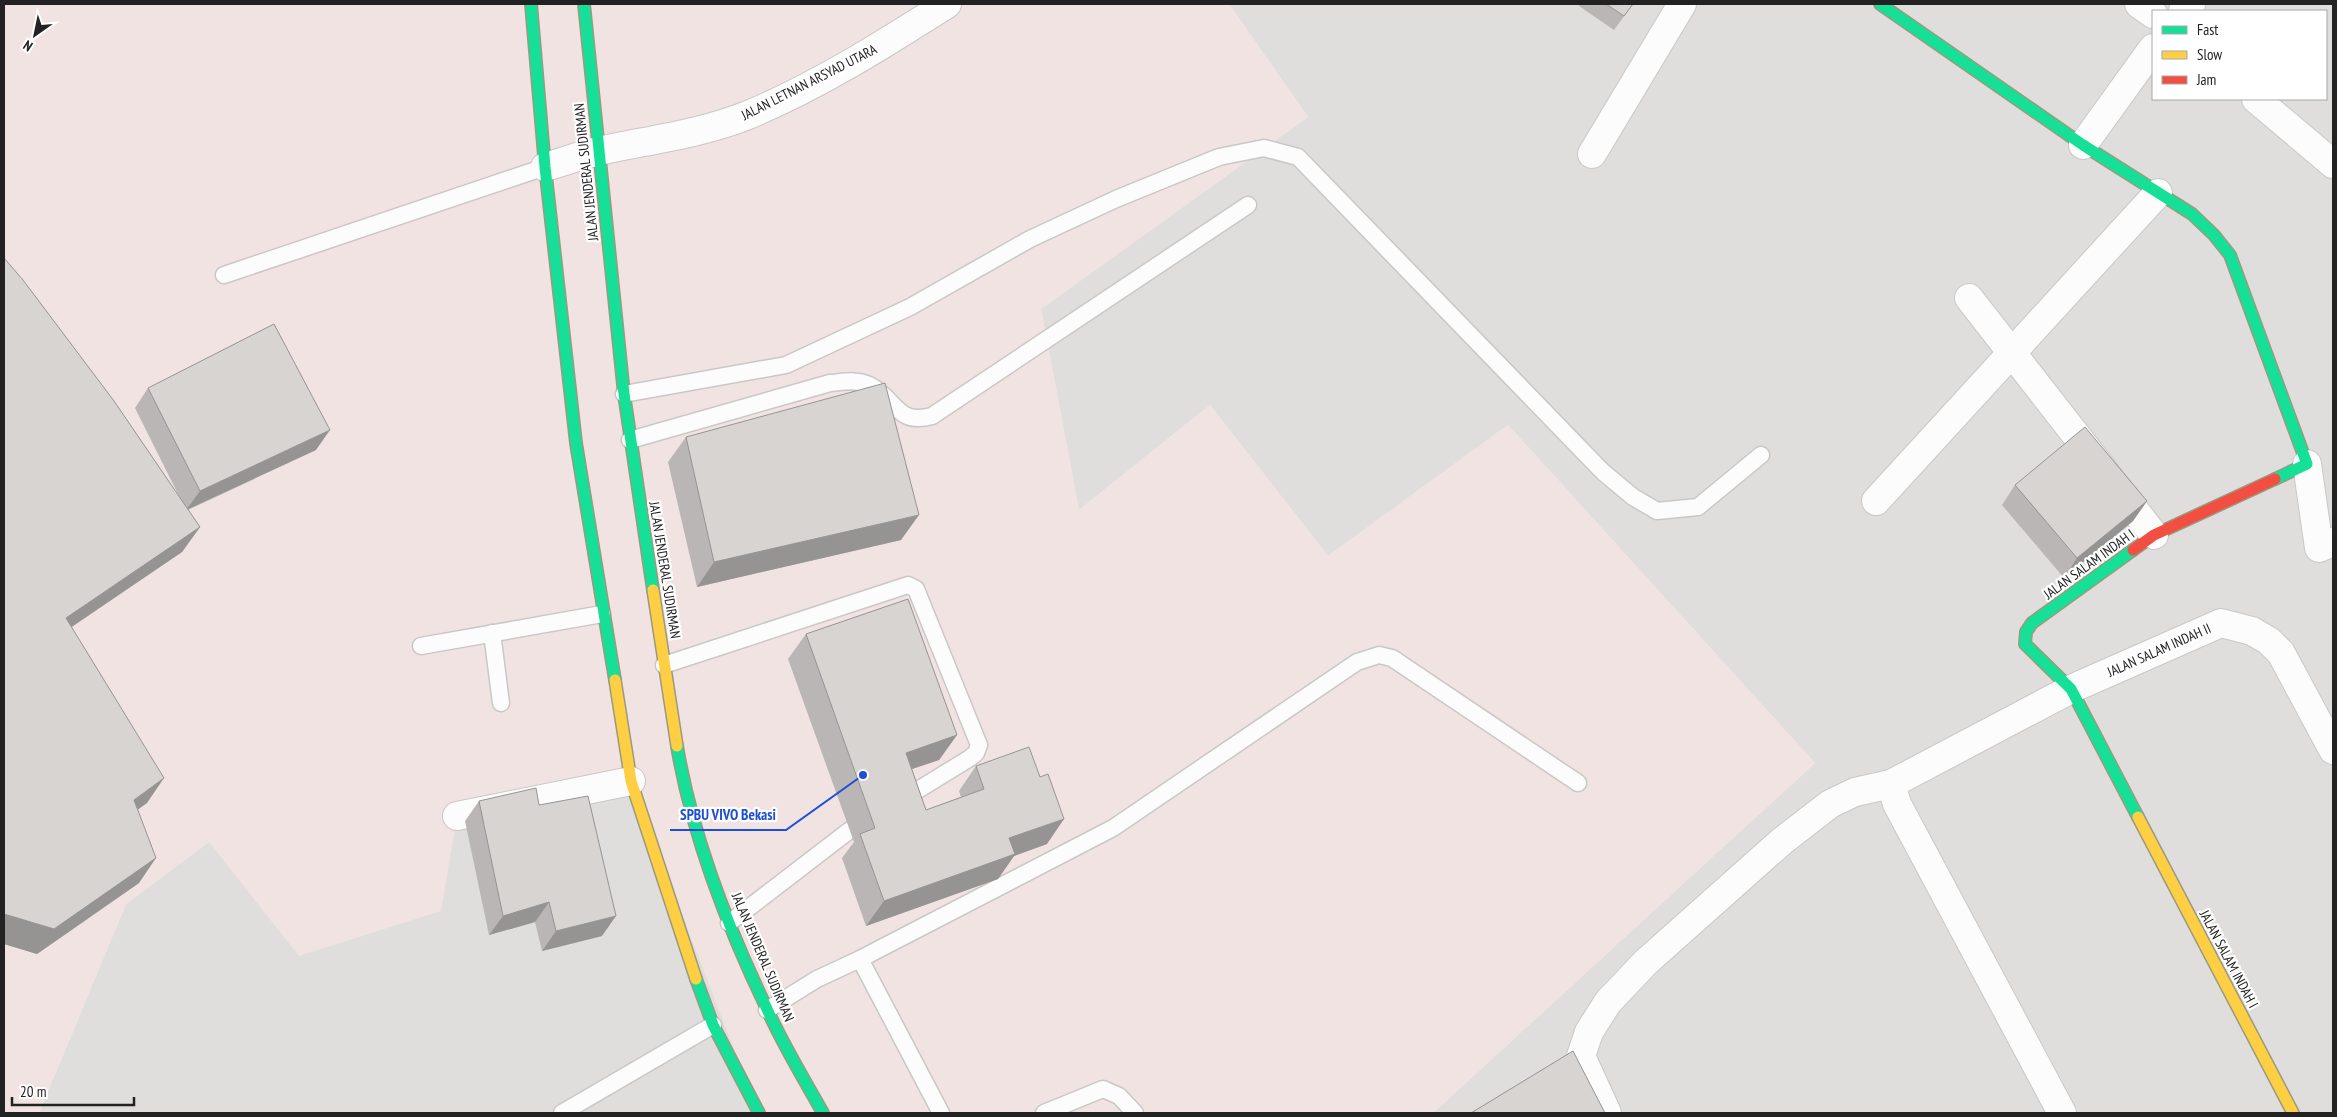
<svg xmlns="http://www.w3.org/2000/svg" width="2337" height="1117" font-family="'PT Sans Narrow',sans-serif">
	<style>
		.residential { fill: #dfdedc; fill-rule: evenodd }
		.commercial { fill: #f1e3e1 }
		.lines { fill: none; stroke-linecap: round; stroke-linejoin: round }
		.lane-casing { stroke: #c9c8c7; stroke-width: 19 }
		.street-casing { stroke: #c9c8c7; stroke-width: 30 }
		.fast-casing { stroke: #999a82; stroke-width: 14 }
		.slow-casing { stroke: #999a82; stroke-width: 14 }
		.jam-casing { stroke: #999a82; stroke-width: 14 }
		.lane { stroke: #fdfcfc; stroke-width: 16 }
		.street { stroke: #fdfcfc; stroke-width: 28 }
		.fast { stroke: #16e098; stroke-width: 11 }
		.slow { stroke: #ffcf43; stroke-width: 11 }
		.jam { stroke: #f24e42; stroke-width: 11 }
		.wall { fill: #b9b6b5 }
		.shaded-wall { fill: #969493 }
		.building { fill: #d7d4d2; stroke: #969493 }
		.labels { text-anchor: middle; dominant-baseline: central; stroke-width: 4.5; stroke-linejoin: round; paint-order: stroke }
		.street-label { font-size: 14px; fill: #222; stroke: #fff }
		.leader { fill: none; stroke: #1d4ed8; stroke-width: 2 }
		.callout-dot { fill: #1d4ed8; stroke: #fff; stroke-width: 2 }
		.callout-label { font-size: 15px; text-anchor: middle; font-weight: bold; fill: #1d4ed8; stroke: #fff; stroke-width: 4.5; stroke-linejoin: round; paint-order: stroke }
	</style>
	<rect width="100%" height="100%" fill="#f0eeeb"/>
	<!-- residential -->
	<g class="residential">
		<path d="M1229,4h1104v1109h-900l382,-350 -307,-338 -180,131 -118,-151 -131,105 -38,-201 267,-192zM2153,11h173v88h-173z"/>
		<path d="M631,781l128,332h-720l87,-209 83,-62 248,-26z"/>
	</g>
	<!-- commercial -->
	<path class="commercial" d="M4,4h1225l79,113 -267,192 38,201 131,-105 118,151 180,-131 307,338 -382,350h-674l-128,-331 -174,34 -16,95 -142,45 -90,-114 -83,62 -87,209h-35z"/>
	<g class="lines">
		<defs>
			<g id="lane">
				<path d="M224,275l321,-108"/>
				<path d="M624,394l162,-29 124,-58 120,-68 86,-40 103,-42 45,-9 34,9 305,315 30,25 24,14 41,-4 63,-52"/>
				<path d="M630,440l200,-57c13,-1 27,-4 39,2 27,13 27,41 63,31l316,-211"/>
				<path d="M492,633l9,70"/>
				<path d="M421,646l181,-32"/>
				<path d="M664,665l244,-80 8,4 63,156 -3,8 -6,5 -70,43"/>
				<path d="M729,923l121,-93"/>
				<path d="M860,959l81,154"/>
				<path d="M767,1010l50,-31 43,-20 253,-131 244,-166 22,-7 13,3 186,125"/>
				<path d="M562,1113l151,-88"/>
				<path d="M1044,1113l59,-24 16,7 16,17"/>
			</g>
			<g id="street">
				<path d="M2139,4l14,10"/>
				<path d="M2183,11l8,-7"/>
				<path d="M2256,99l77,65"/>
				<path d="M2083,145l70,-97"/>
				<path d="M1592,154l90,-150"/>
				<path d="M545,167c18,-5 36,-12 54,-16 50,-11 102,-17 149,-36 70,-29 136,-71 199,-111"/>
				<path d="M1969,298l185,237"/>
				<path d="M2307,464l12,84 14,-6"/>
				<path d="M1876,501l282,-308"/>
				<path d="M457,816l174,-35"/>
				<path d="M1607,1113l-26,-57 8,-24 19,-30 38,-40 135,-120 49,-38 25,-12 36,-8"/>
				<path d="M2062,1113l-165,-309 -6,-20 180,-95 150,-66 31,8 17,10 12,12 52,97"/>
			</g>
			<g id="fast">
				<path d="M531,4l14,163 31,276 39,237"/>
				<path d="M584,4l40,390 29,196"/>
				<path d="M1880,4l203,141 109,69 22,21 16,20 77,209 -32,15"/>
				<path d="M2133,550l-101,73 -6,9 -1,12 46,45 67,128"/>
				<path d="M677,746c15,89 51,182 90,263 16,36 37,70 56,104"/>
				<path d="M696,979l17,46 46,88"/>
			</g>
			<g id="slow">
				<path d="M653,590l24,156"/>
				<path d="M615,680l16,101 65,198"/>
				<path d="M2138,817l155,296"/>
			</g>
			<path id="jam" d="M2133,550l21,-15 121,-56"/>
		</defs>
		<!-- lane casing -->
		<use href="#lane" class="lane-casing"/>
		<!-- street casing -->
		<use href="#street" class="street-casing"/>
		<!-- fast casing -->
		<use href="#fast" class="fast-casing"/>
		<!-- slow casing -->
		<use href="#slow" class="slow-casing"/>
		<!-- jam casing -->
		<use href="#jam" class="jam-casing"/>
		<!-- lane -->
		<use href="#lane" class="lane"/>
		<!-- street -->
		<use href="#street" class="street"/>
		<!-- fast -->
		<use href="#fast" class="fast"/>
		<!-- slow -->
		<use href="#slow" class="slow"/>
		<!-- jam -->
		<use href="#jam" class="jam"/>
	</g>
	<!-- wall -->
	<g class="wall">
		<path d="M1580,4h53l-19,26 -35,-24z"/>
		<path d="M4,258l176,240 -45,-90 13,-20 168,62 -128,60 12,17 -18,25 -110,75 75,176 -10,7 2,73 -102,71 -33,-10z"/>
		<path d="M686,437l215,103 -204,47 -29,-125z"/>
		<path d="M2015,485l132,16 -14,20 -69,57 -62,-73z"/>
		<path d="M806,634l151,101 -18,25 -27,9 14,41 35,-13 -2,-6 17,-25 64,11 7,67 -33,12 -16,23 -132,47 -24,-68 12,-16 -66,-183z"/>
		<path d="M479,801l60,4 63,131 -60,15 -7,-29 -46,13 -24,-114z"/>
	</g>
	<!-- shaded-wall -->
	<g class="shaded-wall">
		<path d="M330,430l-14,20 -130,60 14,-19z"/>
		<path d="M2147,501l-14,20 -69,57 13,-20z"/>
		<path d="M919,515l-18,25 -204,47 17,-25z"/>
		<path d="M200,527l-18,25 -133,90 17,-24z"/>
		<path d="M957,735l-18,25 -51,17 18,-24z"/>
		<path d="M164,778l-17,25 -31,22 18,-25z"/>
		<path d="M1064,819l-17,25 -33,12 -16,23 -132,47 18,-25 125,-63z"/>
		<path d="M156,858l-17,25 -102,71 -33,-10v-30z"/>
		<path d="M549,902l-14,20 -46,13 14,-19z"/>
		<path d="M616,916l-14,20 -60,15 14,-20z"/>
	</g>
	<!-- building -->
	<g class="building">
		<path d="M1606,4h27l-9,12z"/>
		<path d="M4,258l19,22 91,121 86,126 -134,91 98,160 -30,22 22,58 -102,71 -50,-15z"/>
		<path d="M274,324l56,106 -130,61 -52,-103z"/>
		<path d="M885,383l34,132 -205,47 -28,-125z"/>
		<path d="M2085,427l62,74 -70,57 -62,-73z"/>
		<path d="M908,599l49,136 -51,18 20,57 58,-21 -8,-23 53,-19 11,30 8,-3 16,45 -55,19 6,16 -131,47 -24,-67 15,-6 -69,-194z"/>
		<path d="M536,788l3,17 49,-9 28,120 -60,15 -7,-29 -46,14 -24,-115z"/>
		<path d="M1573,1051l32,62h-134z"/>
	</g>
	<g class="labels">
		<!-- street labels -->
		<g class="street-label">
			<text transform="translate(809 82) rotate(-27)">JALAN LETNAN ARSYAD UTARA</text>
			<text transform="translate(586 172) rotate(-96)">JALAN JENDERAL SUDIRMAN</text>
			<text transform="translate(2089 564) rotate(-36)">JALAN SALAM INDAH I</text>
			<text transform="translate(665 570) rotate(81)">JALAN JENDERAL SUDIRMAN</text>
			<text transform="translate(2159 650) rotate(-24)">JALAN SALAM INDAH II</text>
			<text transform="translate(763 957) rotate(67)">JALAN JENDERAL SUDIRMAN</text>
			<text transform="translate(2229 959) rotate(62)">JALAN SALAM INDAH I</text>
		</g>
	</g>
	<!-- callouts -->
	<path class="leader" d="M863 775L786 830H670"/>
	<circle class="callout-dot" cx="863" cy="775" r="5"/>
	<g class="callout-label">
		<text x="728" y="820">SPBU VIVO Bekasi</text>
	</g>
	<!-- border -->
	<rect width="2337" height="1117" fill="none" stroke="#222222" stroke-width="10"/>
	<!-- legend -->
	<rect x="2152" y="10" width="175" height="90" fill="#ffffff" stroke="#a7a7a7"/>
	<rect x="2162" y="26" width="25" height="8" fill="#16e098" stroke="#a7a7a7"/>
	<text x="2197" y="35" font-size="15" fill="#222222">Fast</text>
	<rect x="2162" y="51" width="25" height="8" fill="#ffcf43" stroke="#a7a7a7"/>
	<text x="2197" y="60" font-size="15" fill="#222222">Slow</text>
	<rect x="2162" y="76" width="25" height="8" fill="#f24e42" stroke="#a7a7a7"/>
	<text x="2197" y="85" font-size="15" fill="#222222">Jam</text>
	<!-- north arrow -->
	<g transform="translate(35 35) rotate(213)" stroke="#ffffff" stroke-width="4" paint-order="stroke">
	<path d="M0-4L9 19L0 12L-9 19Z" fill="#222222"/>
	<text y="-8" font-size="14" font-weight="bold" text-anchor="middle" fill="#222222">N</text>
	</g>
	<!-- scale -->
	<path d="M12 1097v8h122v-8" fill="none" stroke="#222222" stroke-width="2.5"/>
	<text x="20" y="1097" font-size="15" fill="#222222" stroke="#ffffff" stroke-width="4" paint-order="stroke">20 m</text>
</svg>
